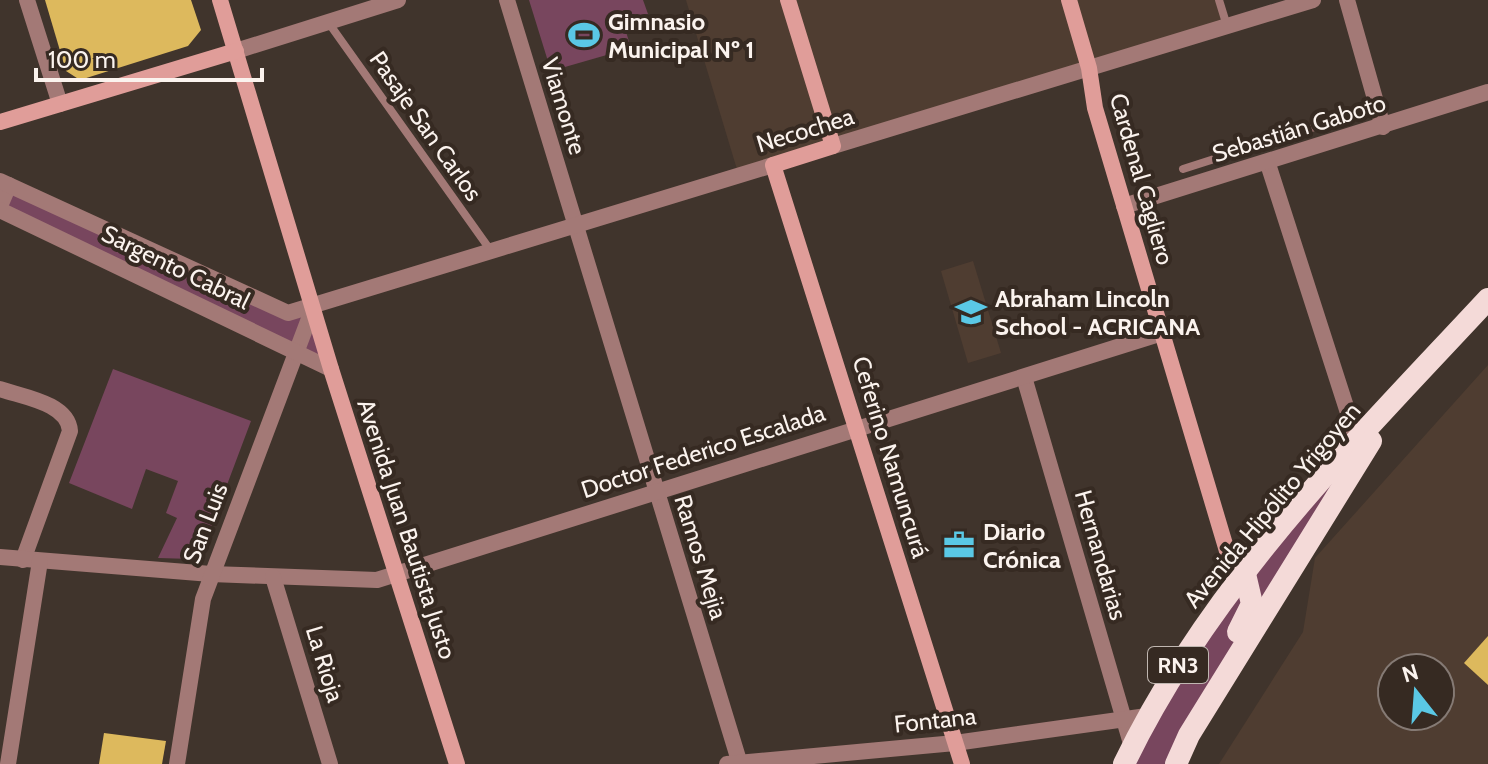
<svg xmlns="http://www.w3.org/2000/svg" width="1488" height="764" font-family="Cabin,sans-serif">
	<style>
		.built { fill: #4f3d31; fill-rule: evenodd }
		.green { fill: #78465e }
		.building { fill: #ddb95d }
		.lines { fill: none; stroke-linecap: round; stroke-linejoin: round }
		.service { stroke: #a37976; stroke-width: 8 }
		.minor { stroke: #a37976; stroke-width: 16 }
		.tertiary { stroke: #a37976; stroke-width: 16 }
		.secondary { stroke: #e09d99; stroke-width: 16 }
		.trunk { stroke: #f4dad8; stroke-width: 22 }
		.labels { text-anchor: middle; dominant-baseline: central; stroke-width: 8; stroke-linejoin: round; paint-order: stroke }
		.shield { fill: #362a22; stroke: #c0b7b1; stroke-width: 2 }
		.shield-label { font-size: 22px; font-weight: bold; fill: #fbf3ee }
		.poi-label { font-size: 24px; font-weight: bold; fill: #fbf3ee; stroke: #362a22; text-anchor: start }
		.street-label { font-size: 24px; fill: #fbf3ee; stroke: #362a22 }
	</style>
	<rect width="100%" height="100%" fill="#40342c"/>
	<!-- built -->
	<g class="built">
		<path d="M686,0h533l8,26 -488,150z"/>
		<path d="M973,261l28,92 -33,10 -27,-92z"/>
		<path d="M1488,365v399h-269l84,-132 12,-74zM1392,668h48v48h-48z"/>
	</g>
	<!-- green -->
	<g class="green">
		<path d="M529,0h114l5,14 -25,8 8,26 -80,23z"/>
		<path d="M0,181l287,132 26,-5 18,61 -331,-159z"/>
		<path d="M113,369l138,52 -50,133 -9,5 -34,-1 19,-40 -11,-5 12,-32 -32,-12 -14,40 -63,-26z"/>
		<path d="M1356,442l-180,322h-52l23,-48z"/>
	</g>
	<!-- building -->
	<g class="building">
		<path d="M45,0h146l10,30 -13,16 -108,34 -14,-9z"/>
		<path d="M1488,636v49l-24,-22z"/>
		<path d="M104,733l62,8 -4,23h-63z"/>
	</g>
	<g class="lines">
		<!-- service -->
		<g class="service">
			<path d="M1219,0l8,26"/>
			<path d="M328,22l163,229"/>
			<path d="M1183,169l194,-62"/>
		</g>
		<!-- minor -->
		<g class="minor">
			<path d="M27,0l33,104"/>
			<path d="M507,0l233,764"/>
			<path d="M1347,0l36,127"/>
			<path d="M236,51l162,-51"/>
			<path d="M1268,164l91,283"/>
			<path d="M0,206l9,-21"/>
			<path d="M1124,206l364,-114"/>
			<path d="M1024,377l108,370"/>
			<path d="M0,389c23,8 68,14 70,42l-47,129"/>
			<path d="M0,557l211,17 166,6 785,-247"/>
			<path d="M273,577l57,187"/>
			<path d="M8,764l32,-203"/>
			<path d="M177,764l26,-165 110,-291"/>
		</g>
		<!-- tertiary -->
		<g class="tertiary">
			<path d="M833,146l480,-146"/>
			<path d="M0,181l288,132 485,-148"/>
			<path d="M0,210l331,159"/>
			<path d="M727,764l228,-21 192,-27"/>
		</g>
		<!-- secondary -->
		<g class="secondary">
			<path d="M220,0l111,369 126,395"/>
			<path d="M788,0l45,146 -60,19 189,599"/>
			<path d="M1069,0l20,68 6,40 132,443 18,23"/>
			<path d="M0,122l236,-71"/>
		</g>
		<!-- trunk -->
		<g class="trunk">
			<path d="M1238,632l14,-28 -7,-30"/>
			<path d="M1124,764c85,-178 231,-322 364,-465"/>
			<path d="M1176,764l13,-29 182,-294"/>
		</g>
	</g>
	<!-- icons -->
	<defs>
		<symbol id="stadium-bare" viewBox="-9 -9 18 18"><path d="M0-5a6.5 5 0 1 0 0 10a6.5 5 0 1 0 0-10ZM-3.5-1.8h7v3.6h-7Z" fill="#5ac8e5" stroke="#362a22" stroke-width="2.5" paint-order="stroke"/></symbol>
		<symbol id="school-bare" viewBox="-9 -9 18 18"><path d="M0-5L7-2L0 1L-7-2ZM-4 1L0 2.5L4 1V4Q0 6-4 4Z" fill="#5ac8e5" stroke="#362a22" stroke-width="2.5" paint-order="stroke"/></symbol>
		<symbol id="office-bare" viewBox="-9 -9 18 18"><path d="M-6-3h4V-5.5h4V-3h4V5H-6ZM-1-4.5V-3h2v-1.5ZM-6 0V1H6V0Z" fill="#5ac8e5" stroke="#362a22" stroke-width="2.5" paint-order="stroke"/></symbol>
	</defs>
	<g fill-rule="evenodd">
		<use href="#stadium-bare" x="562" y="13" width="44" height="44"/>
		<use href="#school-bare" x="949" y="290" width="44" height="44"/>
		<use href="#office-bare" x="937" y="523" width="44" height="44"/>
	</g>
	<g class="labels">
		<!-- shield labels -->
		<rect class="shield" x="1148" y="647" width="60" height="36" rx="6"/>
		<g class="shield-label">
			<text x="1178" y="665">RN3</text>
		</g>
		<!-- poi labels -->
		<g class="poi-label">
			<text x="608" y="21">Gimnasio<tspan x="608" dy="28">Municipal Nº 1</tspan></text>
			<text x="995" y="298">Abraham Lincoln<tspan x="995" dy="28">School - ACRICANA</tspan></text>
			<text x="983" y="531">Diario<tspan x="983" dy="28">Crónica</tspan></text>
		</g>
		<!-- street labels -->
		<g class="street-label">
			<text transform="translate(564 106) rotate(73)">Viamonte</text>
			<text transform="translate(426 126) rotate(55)">Pasaje San Carlos</text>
			<text transform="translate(1299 128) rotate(-17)">Sebastián Gaboto</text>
			<text transform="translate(805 130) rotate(-17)">Necochea</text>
			<text transform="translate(1142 179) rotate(74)">Cardenal Cagliero</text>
			<text transform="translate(176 267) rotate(26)">Sargento Cabral</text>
			<text transform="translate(703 451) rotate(-18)">Doctor Federico Escalada</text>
			<text transform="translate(891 457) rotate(73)">Ceferino Namuncurá</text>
			<text transform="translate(1272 505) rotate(-50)">Avenida Hipólito Yrigoyen</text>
			<text transform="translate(205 523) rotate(-69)">San Luis</text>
			<text transform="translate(407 529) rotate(72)">Avenida Juan Bautista Justo</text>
			<text transform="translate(1101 555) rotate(74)">Hernandarias</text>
			<text transform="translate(701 557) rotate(73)">Ramos Mejia</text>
			<text transform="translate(325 664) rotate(73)">La Rioja</text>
			<text transform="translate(935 720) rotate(-6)">Fontana</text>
		</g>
	</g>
	<!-- north arrow -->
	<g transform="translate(1416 692) rotate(343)"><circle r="38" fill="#362a22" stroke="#857a74" stroke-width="2"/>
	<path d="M0-6L14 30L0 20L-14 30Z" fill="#5ac8e5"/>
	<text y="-12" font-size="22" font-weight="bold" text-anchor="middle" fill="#fbf3ee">N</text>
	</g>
	<!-- scale -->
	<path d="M36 68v12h226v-12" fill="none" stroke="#fbf3ee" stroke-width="4"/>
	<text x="48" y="68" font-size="24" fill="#fbf3ee" stroke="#362a22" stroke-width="6" paint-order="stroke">100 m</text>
</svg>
